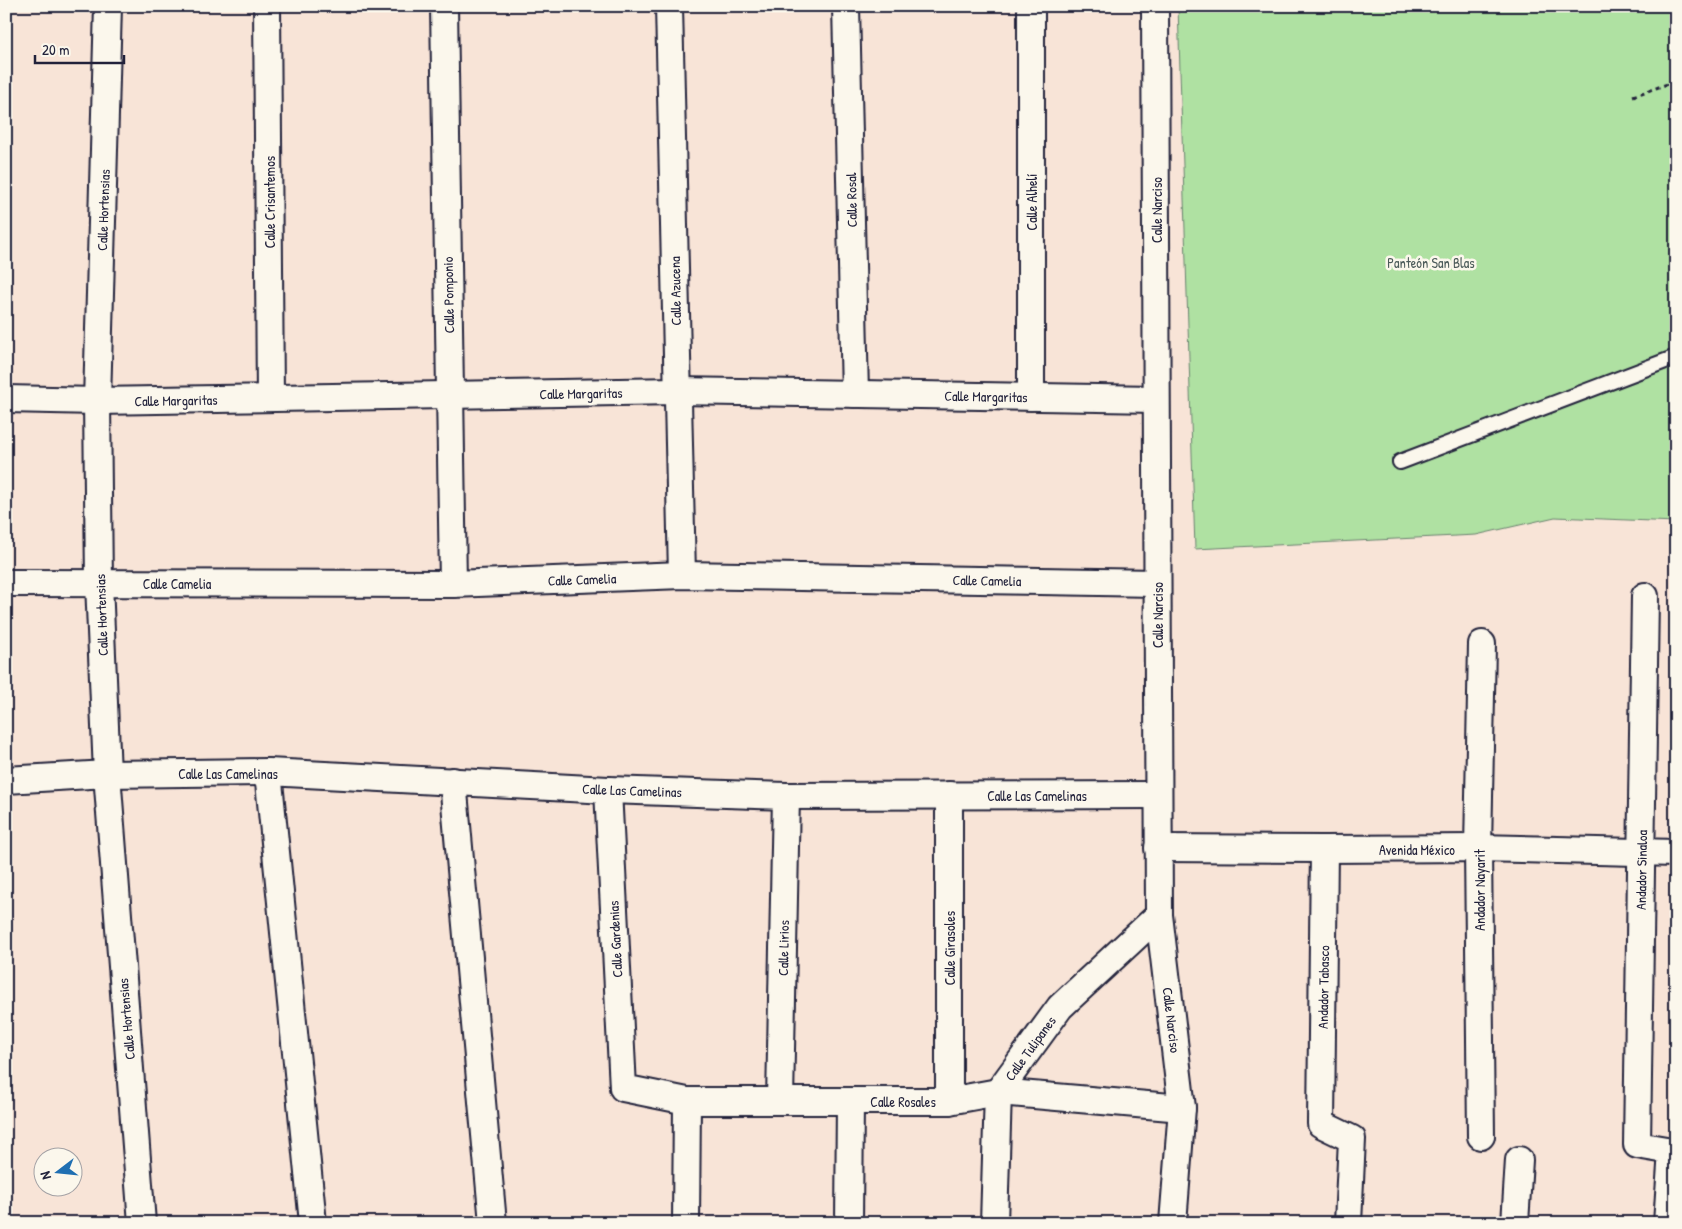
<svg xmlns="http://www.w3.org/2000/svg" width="1682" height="1229" font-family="'Patrick Hand',sans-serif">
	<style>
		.green { fill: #afe1a2; stroke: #68826e }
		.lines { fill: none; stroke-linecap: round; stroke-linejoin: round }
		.lane-casing { stroke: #22223b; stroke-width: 18 }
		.street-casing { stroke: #22223b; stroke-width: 30 }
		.path { stroke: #22223b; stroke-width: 3; stroke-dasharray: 4 4; stroke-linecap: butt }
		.lane { stroke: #fbf7ec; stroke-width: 14 }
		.street { stroke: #fbf7ec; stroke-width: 26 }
		.labels { text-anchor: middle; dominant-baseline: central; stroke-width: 5; stroke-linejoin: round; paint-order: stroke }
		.street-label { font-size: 14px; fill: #22223b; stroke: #fbf7ec }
		.park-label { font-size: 14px; fill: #4c5b5a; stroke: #fbf7ec }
	</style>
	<rect width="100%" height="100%" fill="#f8e4d7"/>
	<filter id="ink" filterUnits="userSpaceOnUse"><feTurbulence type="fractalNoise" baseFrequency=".02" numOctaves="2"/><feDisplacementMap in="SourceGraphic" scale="10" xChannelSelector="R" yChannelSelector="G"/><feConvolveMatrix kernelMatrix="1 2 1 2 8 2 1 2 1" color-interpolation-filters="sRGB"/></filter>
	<g filter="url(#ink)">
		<!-- green -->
		<path class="green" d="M1178,6h498v516l-121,-5 -79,18 -281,14z"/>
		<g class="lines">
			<defs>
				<path id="lane" d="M1400,462l276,-105"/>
				<g id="street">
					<path d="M108,6l-11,395 2,182 8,191 35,449"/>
					<path d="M267,6l3,392"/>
					<path d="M444,6l9,578"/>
					<path d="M669,6l13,569"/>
					<path d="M846,6l9,388"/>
					<path d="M1155,6l4,909 23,193 -9,115"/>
					<path d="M1031,397v-391"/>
					<path d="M6,399l91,2 580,-10 479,8"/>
					<path d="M6,583l447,1 229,-9 475,8"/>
					<path d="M1645,596l-8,549 35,6 -5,72"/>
					<path d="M268,772l45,451"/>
					<path d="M6,780l101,-6 161,-2 340,18 178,6 372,-1"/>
					<path d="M453,781l40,442"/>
					<path d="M608,790l15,298 64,13h262l49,-9 184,16"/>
					<path d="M1158,848l166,1 154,-1 198,5"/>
					<path d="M1324,849l-3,275 31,15 -4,84"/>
					<path d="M780,1101l6,-305"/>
					<path d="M949,1101v-306"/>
					<path d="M1481,1136l-3,-288 4,-204"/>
					<path d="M686,1223l1,-122"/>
					<path d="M849,1223l1,-122"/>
					<path d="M994,1223l4,-131 62,-85 99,-92"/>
					<path d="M1515,1223l4,-63"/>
				</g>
			</defs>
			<!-- lane casing -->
			<use href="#lane" class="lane-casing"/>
			<!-- street casing -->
			<use href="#street" class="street-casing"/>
			<!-- path -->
			<path class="path" d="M1633,96l43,-15"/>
			<!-- lane -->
			<use href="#lane" class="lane"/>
			<!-- street -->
			<use href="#street" class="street"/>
		</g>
	</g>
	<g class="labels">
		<!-- street labels -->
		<g class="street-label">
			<text transform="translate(851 200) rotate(-91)">Calle Rosal</text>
			<text transform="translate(269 202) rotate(-90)">Calle Crisantemos</text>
			<text transform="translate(1031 202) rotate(-90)">Calle Alhelí</text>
			<text transform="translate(103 210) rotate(-88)">Calle Hortensias</text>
			<text transform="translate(1156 210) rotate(-90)">Calle Narciso</text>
			<text transform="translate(675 291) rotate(-91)">Calle Azucena</text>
			<text transform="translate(448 295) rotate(-91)">Calle Pomponio</text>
			<text transform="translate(581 393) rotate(-1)">Calle Margaritas</text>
			<text transform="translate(986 396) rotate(1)">Calle Margaritas</text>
			<text transform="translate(176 400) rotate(-1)">Calle Margaritas</text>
			<text transform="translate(582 579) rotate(-2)">Calle Camelia</text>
			<text transform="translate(987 580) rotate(1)">Calle Camelia</text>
			<text x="177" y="583">Calle Camelia</text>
			<text transform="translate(101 615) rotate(-92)">Calle Hortensias</text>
			<text transform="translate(1157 615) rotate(-90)">Calle Narciso</text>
			<text x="228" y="773">Calle Las Camelinas</text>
			<text transform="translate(632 790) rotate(2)">Calle Las Camelinas</text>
			<text x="1037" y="795">Calle Las Camelinas</text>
			<text x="1417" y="849">Avenida México</text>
			<text transform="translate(1641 870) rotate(-89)">Andador Sinaloa</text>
			<text transform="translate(1479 890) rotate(-90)">Andador Nayarit</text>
			<text transform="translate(615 939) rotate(-93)">Calle Gardenias</text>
			<text transform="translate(783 948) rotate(-89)">Calle Lirios</text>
			<text transform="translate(949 948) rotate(-90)">Calle Girasoles</text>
			<text transform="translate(1323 987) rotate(-89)">Andador Tabasco</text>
			<text transform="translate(126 1019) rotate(-95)">Calle Hortensias</text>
			<text transform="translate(1172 1020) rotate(83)">Calle Narciso</text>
			<text transform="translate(1030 1048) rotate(-54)">Calle Tulipanes</text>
			<text x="903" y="1101">Calle Rosales</text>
		</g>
		<!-- park labels -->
		<g class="park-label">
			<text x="1431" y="262">Panteón San Blas</text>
		</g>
	</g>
	<!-- margin -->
	<rect width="1682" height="1229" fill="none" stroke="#fbf7ec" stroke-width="25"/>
	<rect x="12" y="12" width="1657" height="1204" fill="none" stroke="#22223b" stroke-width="2" filter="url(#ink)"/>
	<!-- north arrow -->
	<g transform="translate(58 1172) rotate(254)"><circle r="24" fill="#fbf7ec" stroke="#a4a2a5"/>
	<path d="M0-4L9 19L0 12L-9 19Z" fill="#1f6fb2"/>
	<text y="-8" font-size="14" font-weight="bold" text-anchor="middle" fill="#22223b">N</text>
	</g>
	<!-- scale -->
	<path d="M35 55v8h89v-8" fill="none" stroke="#22223b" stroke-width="2.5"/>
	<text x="42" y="55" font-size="15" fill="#22223b" stroke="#fbf7ec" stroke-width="4" paint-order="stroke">20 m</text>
</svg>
